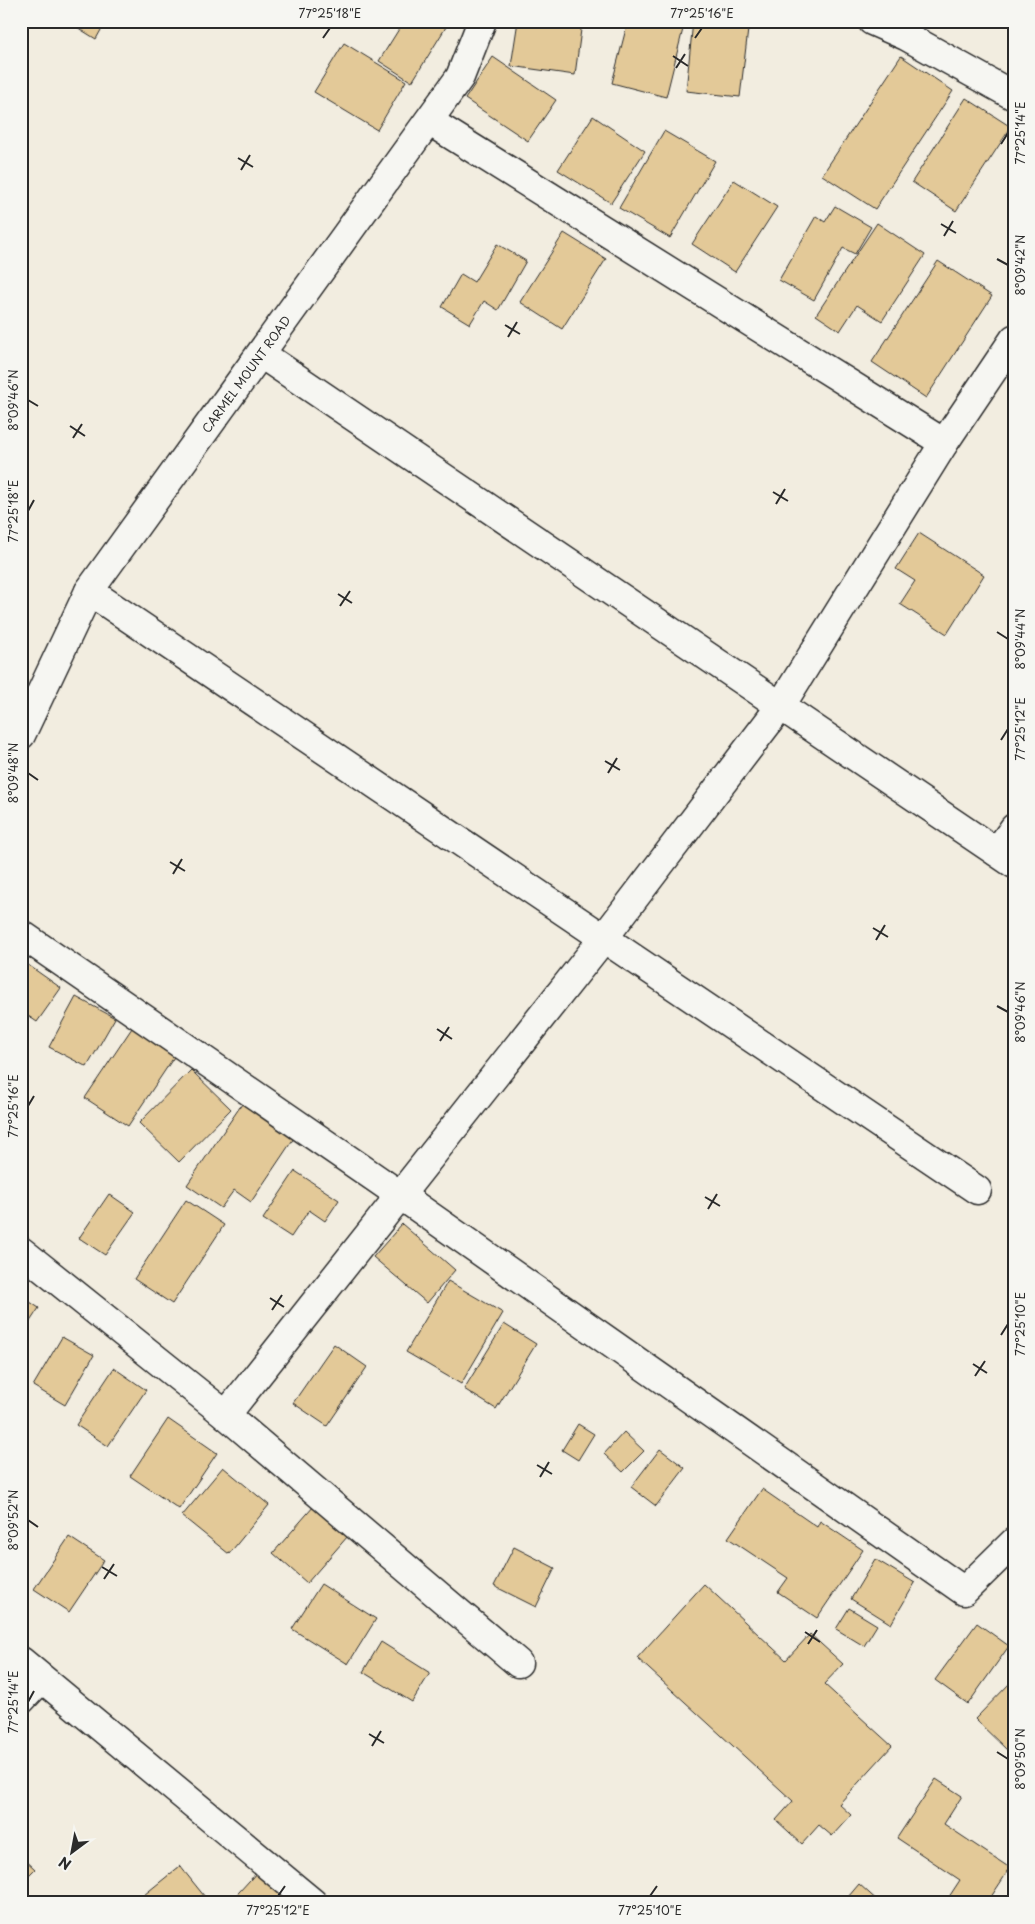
<svg xmlns="http://www.w3.org/2000/svg" width="1035" height="1924" font-family="'Playpen Sans',sans-serif">
	<style>
		.building { fill: #e3c998; stroke: #2b2b2b }
		.lines { fill: none; stroke-linecap: round; stroke-linejoin: round }
		.street-casing { stroke: #2b2b2b; stroke-width: 31 }
		.street { stroke: #f6f6f2; stroke-width: 28 }
		.ticks { fill: none; stroke: #2b2b2b; stroke-width: 2 }
		.labels { text-anchor: middle; dominant-baseline: central; stroke-width: 5; stroke-linejoin: round; paint-order: stroke }
		.street-label { font-size: 12px; fill: #2b2b2b; stroke: #f6f6f2 }
		.neatline { fill: none; stroke: #2b2b2b; stroke-width: 2 }
		.ticks-label { font-size: 12px; text-anchor: middle; fill: #2b2b2b }
	</style>
	<rect width="100%" height="100%" fill="#f2ede0"/>
	<filter id="ink" filterUnits="userSpaceOnUse"><feTurbulence type="fractalNoise" baseFrequency=".02" numOctaves="2"/><feDisplacementMap in="SourceGraphic" scale="10" xChannelSelector="R" yChannelSelector="G"/><feConvolveMatrix kernelMatrix="1 2 1 2 8 2 1 2 1" color-interpolation-filters="sRGB"/></filter>
	<g filter="url(#ink)">
		<!-- building -->
		<g class="building">
			<path d="M67,21h39l-10,18z"/>
			<path d="M404,21h32l10,6 -34,55 -33,-21z"/>
			<path d="M518,21l64,1 -7,53 -64,-9z"/>
			<path d="M628,21h57l-19,76 -54,-14z"/>
			<path d="M693,21h56l-9,76 -54,-6z"/>
			<path d="M344,43l62,38 -29,49 -63,-38z"/>
			<path d="M901,56l52,35 -78,118 -53,-34z"/>
			<path d="M493,57l63,43 -28,41 -63,-42z"/>
			<path d="M966,98l45,29 -55,84 -44,-29z"/>
			<path d="M593,116l52,35 -34,52 -53,-33z"/>
			<path d="M664,131l51,30 -45,77 -51,-30z"/>
			<path d="M734,180l43,27 -42,65 -43,-28z"/>
			<path d="M835,206l36,21 -16,27 -12,-6 -29,52 -35,-20 37,-64 9,6z"/>
			<path d="M877,223l48,32 -43,66 -25,-16 -17,26 -24,-16z"/>
			<path d="M564,233l42,26 -44,70 -42,-27z"/>
			<path d="M497,244l29,17 -28,49 -14,-9 -14,23 -28,-17 19,-33 13,8z"/>
			<path d="M938,261l54,35 -66,102 -54,-36z"/>
			<path d="M919,533l65,42 -37,59 -47,-30 15,-23 -19,-12z"/>
			<path d="M21,960l40,28 -24,34 -16,-11z"/>
			<path d="M76,997l39,21 -28,49 -38,-20z"/>
			<path d="M132,1028l42,29 -46,69 -43,-28z"/>
			<path d="M191,1070l40,39 -52,53 -40,-39z"/>
			<path d="M242,1104l52,34 -43,64 -17,-12 -13,18 -34,-23z"/>
			<path d="M295,1171l44,29 -14,21 -16,-11 -18,27 -28,-18z"/>
			<path d="M109,1194l26,18 -30,43 -26,-17z"/>
			<path d="M186,1200l38,25 -52,79 -38,-25z"/>
			<path d="M402,1224l53,46 -28,33 -54,-46z"/>
			<path d="M448,1281l55,32 -42,71 -55,-32z"/>
			<path d="M21,1296l18,12 -18,27z"/>
			<path d="M504,1324l32,20 -40,65 -32,-20z"/>
			<path d="M62,1337l32,18 -29,50 -32,-19z"/>
			<path d="M334,1344l33,23 -40,59 -34,-23z"/>
			<path d="M114,1368l32,22 -38,56 -32,-21z"/>
			<path d="M168,1419l49,34 -38,56 -49,-33z"/>
			<path d="M578,1424l16,10 -16,26 -16,-10z"/>
			<path d="M624,1432l20,19 -21,21 -19,-18z"/>
			<path d="M660,1449l25,19 -29,38 -25,-19z"/>
			<path d="M223,1467l46,38 -40,49 -47,-38z"/>
			<path d="M762,1489l55,38 3,-6 43,29 -46,68 -39,-26 10,-14 -60,-40z"/>
			<path d="M314,1506l34,30 -41,47 -34,-30z"/>
			<path d="M69,1537l35,23 -35,52 -35,-23z"/>
			<path d="M514,1547l41,21 -19,39 -42,-21z"/>
			<path d="M875,1559l40,24 -24,41 -40,-25z"/>
			<path d="M321,1584l55,35 -28,45 -56,-35z"/>
			<path d="M704,1584l82,76 24,-26 33,30 -19,20 68,62 -53,58 12,11 -19,21 -13,-11 -17,19 -26,-24 17,-19 -156,-143z"/>
			<path d="M849,1608l28,17 -13,21 -28,-17z"/>
			<path d="M977,1623l32,23 -41,58 -33,-24z"/>
			<path d="M381,1642l49,31 -18,29 -49,-30z"/>
			<path d="M1014,1679v64l-7,7 -32,-31z"/>
			<path d="M936,1779l26,17 -18,28 66,44 -23,35h-42l15,-23 -63,-42z"/>
			<path d="M21,1856l14,13 -14,14z"/>
			<path d="M180,1866l29,36 -75,1z"/>
			<path d="M260,1869l35,34h-66z"/>
			<path d="M859,1884l21,19h-37z"/>
		</g>
		<g class="lines">
			<defs>
				<g id="street">
					<path d="M872,21l34,15 108,60"/>
					<path d="M429,121l515,322"/>
					<path d="M261,354l753,510"/>
					<path d="M89,591l888,599"/>
					<path d="M21,735l68,-144 371,-514 22,-56"/>
					<path d="M997,852l17,-24"/>
					<path d="M21,934l379,261 564,396 50,-49"/>
					<path d="M21,1251l205,164 292,248"/>
					<path d="M226,1415l377,-476 177,-232 164,-264 70,-104"/>
					<path d="M21,1661l292,242"/>
					<path d="M21,1700l20,-21"/>
				</g>
			</defs>
			<!-- street casing -->
			<use href="#street" class="street-casing"/>
			<!-- street -->
			<use href="#street" class="street"/>
		</g>
	</g>
	<!-- ticks -->
	<path class="ticks" d="M323,38l7,-10M695,38l7,-10M673,56l15,10M676,68l9,-14M1001,144l7,-11M238,158l15,9M241,170l9,-15M941,224l15,9M944,236l9,-15M997,259l11,6M505,325l15,9M508,337l9,-15M28,400l10,6M70,426l15,10M73,438l9,-14M773,492l15,9M776,504l9,-15M28,511l6,-11M338,594l14,9M340,606l10,-15M997,632l11,7M1001,740l7,-11M605,761l15,9M28,773l10,7M608,773l9,-15M170,862l15,9M173,874l9,-15M873,928l15,9M876,940l9,-15M997,1006l11,6M437,1029l15,10M440,1041l9,-14M28,1106l6,-10M705,1197l15,9M708,1209l9,-15M270,1298l14,9M272,1310l10,-15M1001,1335l7,-11M973,1364l14,9M975,1376l10,-15M537,1465l15,9M540,1477l9,-15M28,1520l10,7M102,1567l15,9M104,1579l10,-15M805,1632l15,10M808,1644l9,-14M28,1702l6,-11M369,1734l15,9M372,1746l9,-15M997,1752l11,7M278,1896l7,-10M650,1896l7,-10"/>
	<g class="labels">
		<!-- street labels -->
		<g class="street-label">
			<text transform="translate(246 374) rotate(-54)">CARMEL MOUNT ROAD</text>
		</g>
	</g>
	<!-- margin -->
	<rect width="1035" height="1924" fill="none" stroke="#f6f6f2" stroke-width="55"/>
	<!-- north arrow -->
	<g transform="translate(72 1852) rotate(212)" stroke="#f6f6f2" stroke-width="4" paint-order="stroke">
	<path d="M0-4L9 19L0 12L-9 19Z" fill="#2b2b2b"/>
	<text y="-8" font-size="14" font-weight="bold" text-anchor="middle" fill="#2b2b2b">N</text>
	</g>
	<rect x="28" y="28" width="980" height="1868" class="neatline"/>
	<g class="ticks-label">
		<text x="330" y="18">77°25'18"E</text>
		<text x="702" y="18">77°25'16"E</text>
		<text transform="translate(1021 133) rotate(-90)" y="4">77°25'14"E</text>
		<text transform="translate(1021 265) rotate(-90)" y="4">8°09'42"N</text>
		<text transform="translate(14 400) rotate(-90)" y="4">8°09'46"N</text>
		<text transform="translate(14 511) rotate(-90)" y="4">77°25'18"E</text>
		<text transform="translate(1021 639) rotate(-90)" y="4">8°09'44"N</text>
		<text transform="translate(1021 729) rotate(-90)" y="4">77°25'12"E</text>
		<text transform="translate(14 773) rotate(-90)" y="4">8°09'48"N</text>
		<text transform="translate(1021 1012) rotate(-90)" y="4">8°09'46"N</text>
		<text transform="translate(14 1106) rotate(-90)" y="4">77°25'16"E</text>
		<text transform="translate(1021 1324) rotate(-90)" y="4">77°25'10"E</text>
		<text transform="translate(14 1520) rotate(-90)" y="4">8°09'52"N</text>
		<text transform="translate(14 1702) rotate(-90)" y="4">77°25'14"E</text>
		<text transform="translate(1021 1759) rotate(-90)" y="4">8°09'50"N</text>
		<text x="278" y="1915">77°25'12"E</text>
		<text x="650" y="1915">77°25'10"E</text>
	</g>
</svg>
